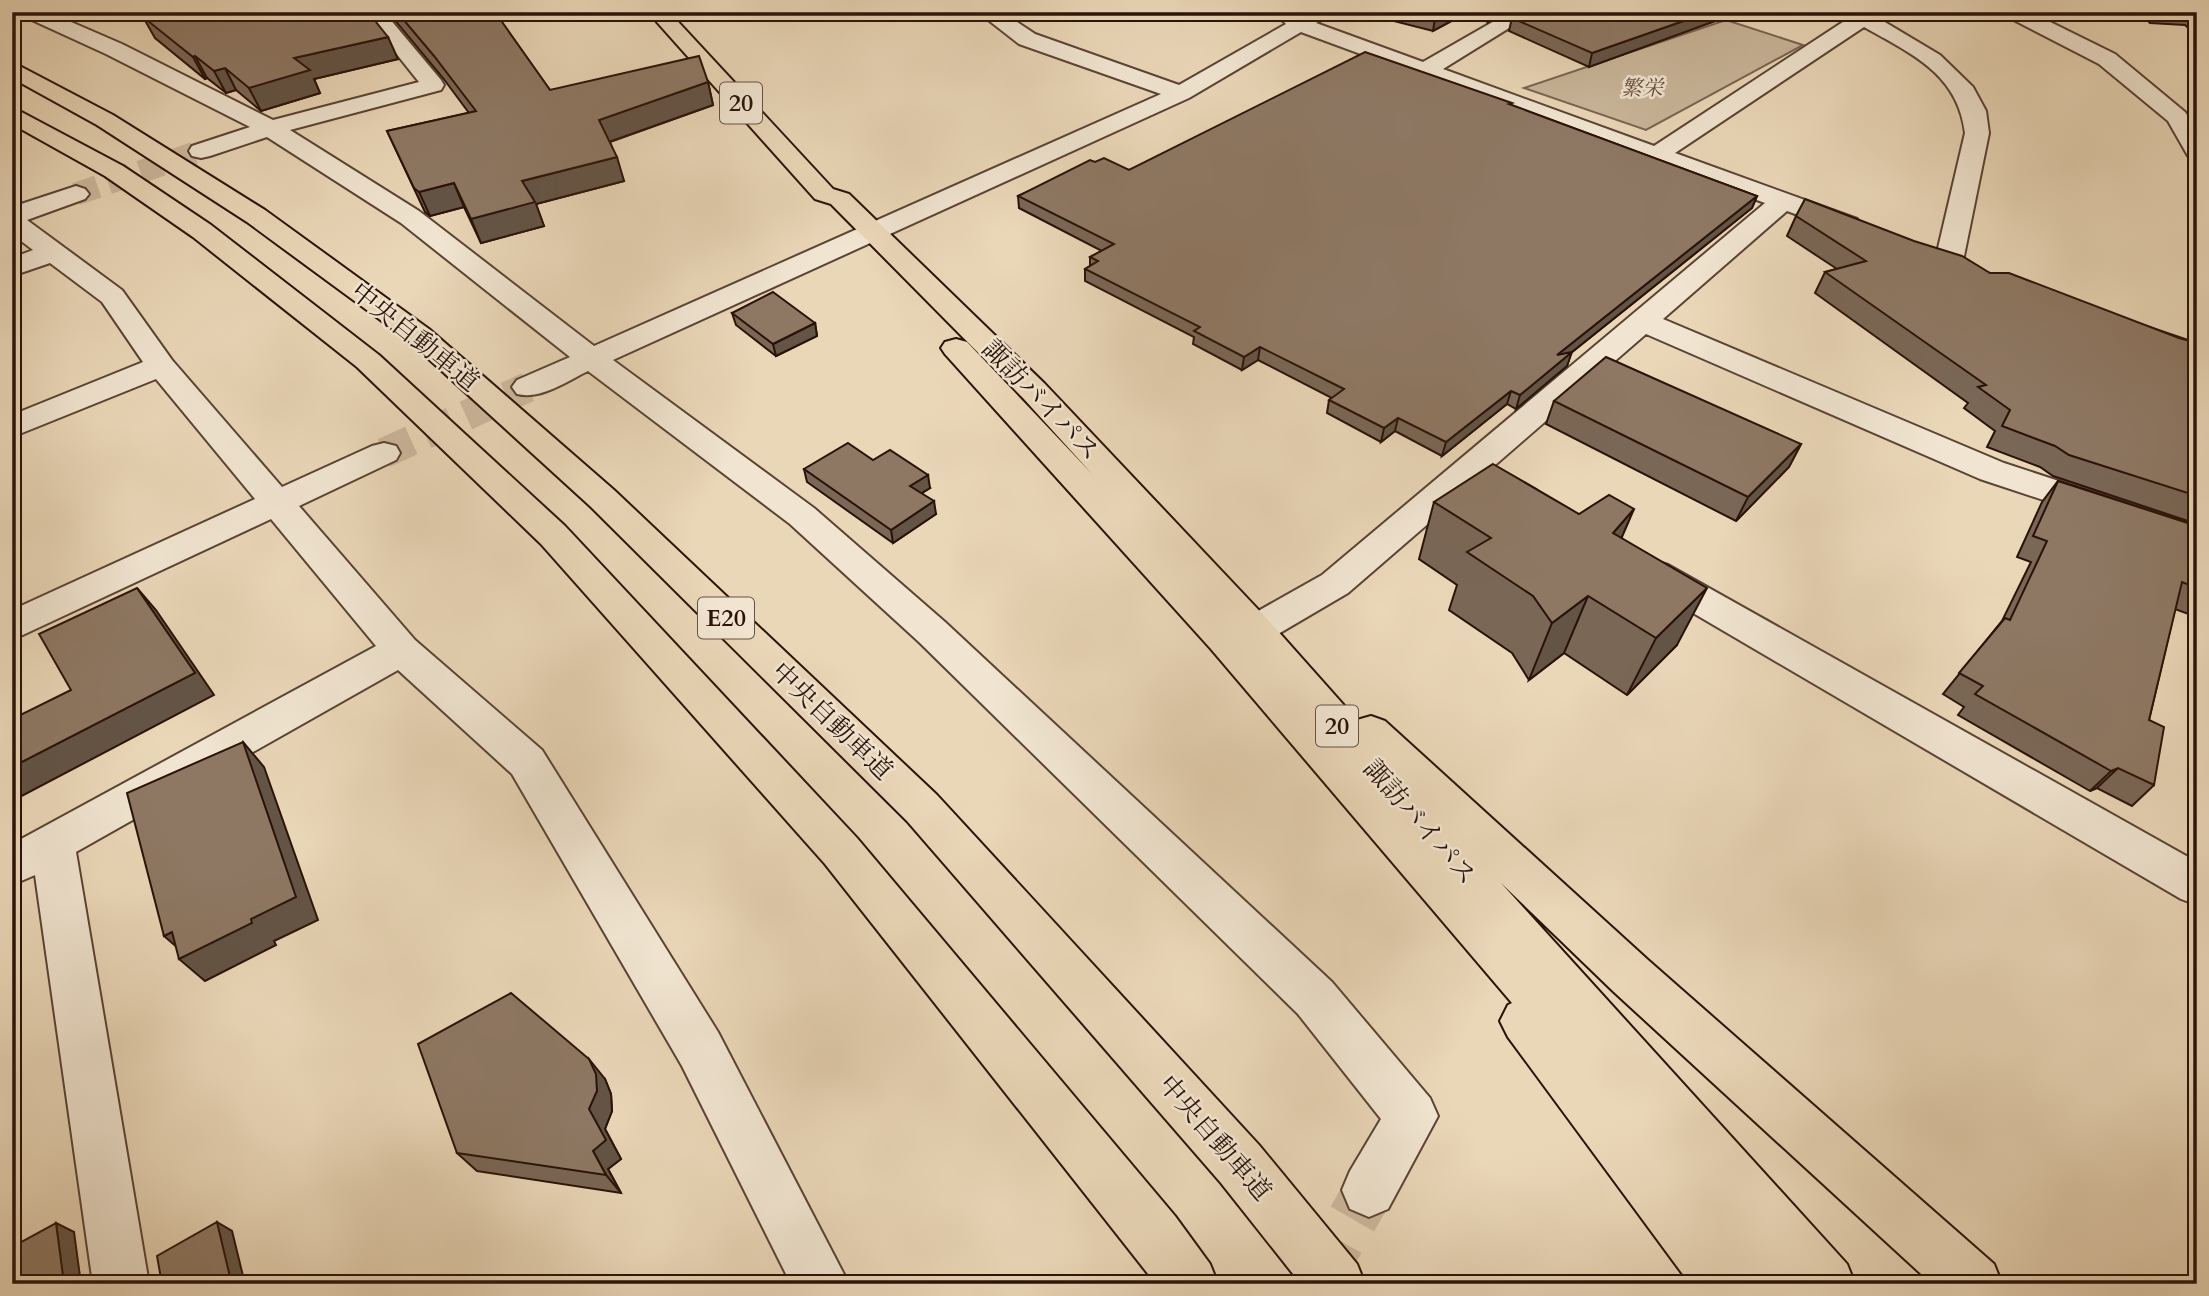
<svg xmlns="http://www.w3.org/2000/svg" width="2209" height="1296" font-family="Cardo,'Noto Serif JP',serif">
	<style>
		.green { fill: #c9b69a; stroke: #7a6452; stroke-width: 2 }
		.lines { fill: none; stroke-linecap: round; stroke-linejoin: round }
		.minor-tunnel-far2 { stroke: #cdb99e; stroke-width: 23; stroke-dasharray: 23 11; stroke-linecap: butt }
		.minor-tunnel-far1 { stroke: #cdb99e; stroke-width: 30; stroke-dasharray: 30 15; stroke-linecap: butt }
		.minor-tunnel { stroke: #cdb99e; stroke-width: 50; stroke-dasharray: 50 25; stroke-linecap: butt }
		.minor-casing { stroke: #5a4335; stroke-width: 4 }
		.highway-casing { stroke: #2a1209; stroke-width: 4 }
		.minor { fill: #f1e5d1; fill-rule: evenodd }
		.highway { fill: #ead7b8; fill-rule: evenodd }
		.wall { fill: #7a6756; stroke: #2a1209; stroke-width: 2 }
		.shaded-wall { fill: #635446; stroke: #2a1209; stroke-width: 2 }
		.building { fill: #8e7864; stroke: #2a1209; stroke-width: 2 }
		.labels { text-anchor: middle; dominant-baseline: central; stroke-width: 5; stroke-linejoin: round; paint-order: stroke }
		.far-park-label { font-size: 21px; font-style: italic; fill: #624b3c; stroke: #f1e5d1 }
		.shield { fill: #f1e5d1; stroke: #665145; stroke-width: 2 }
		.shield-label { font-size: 24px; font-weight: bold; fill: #2a1209 }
		.street-label { font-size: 26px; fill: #2a1209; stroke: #f1e5d1 }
	</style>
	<rect width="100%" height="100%" fill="#ead7b8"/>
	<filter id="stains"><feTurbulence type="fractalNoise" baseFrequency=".00286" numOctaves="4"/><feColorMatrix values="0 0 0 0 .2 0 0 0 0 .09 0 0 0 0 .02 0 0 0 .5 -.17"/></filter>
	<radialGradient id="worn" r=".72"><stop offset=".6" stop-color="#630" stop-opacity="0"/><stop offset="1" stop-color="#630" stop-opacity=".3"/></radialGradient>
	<!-- green -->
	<path class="green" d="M1726,20l77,25 -157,85 -122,-42z"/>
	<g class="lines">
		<!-- minor-tunnel-far2 -->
		<path class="minor-tunnel-far2" d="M76,194l125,-43"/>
		<!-- minor-tunnel-far1 -->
		<path class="minor-tunnel-far1" d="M384,453l144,-66"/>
		<!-- minor-tunnel -->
		<path class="minor-tunnel" d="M1315,1284l54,-94"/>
		<defs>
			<g id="minor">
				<path d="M20,12h28l74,32 151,76 146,-38 -56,-70h21l57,68 3,5 -3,5 -151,40 129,81 175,135 567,-252 -142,-50 -41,-32h24l33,22 144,51 107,-61 -12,-12h23l4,3 4,-3h24l-3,5 -10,6 107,39 87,-50h25l-92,57 211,77 195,-128 -6,-6h25l72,43 33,32 13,24 3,22 -26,128 -4,6 -10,2 -10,-2 -4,-6 30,-128c-7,-59 -53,-79 -101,-106l-189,126 182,66 4,6 -4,6 -9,2 -61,-22 -124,108 341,144 193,63v25l-217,-72 -334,-145 -152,132 42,24 5,8 -5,8c-23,6 -43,-11 -62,-22l-126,109 -80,47 -13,4 -13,-4 -6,-10 6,-10 80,-45 443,-372 -464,-171 -112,66 -576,262 201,148 131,114 387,360 98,116 8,18 -50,93 -19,8 -19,-8 -8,-19 8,-19 31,-52 -83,-105 -379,-372 -129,-118 -202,-153c-21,10 -47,29 -71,23l-5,-7 5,-7 53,-23 -169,-134 -134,-86 -57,19 -9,2 -9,-2 -3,-5 3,-5 58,-19 -144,-73 -83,-38z"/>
				<path d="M2003,12h27l85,42 70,58 12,18v28l-9,-2 -20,-35 -69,-57 -93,-48z"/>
				<path d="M76,186l9,3 4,5 -4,5 -58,21 95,70 50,70 110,127 90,-41 12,-3 12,3 4,7 -4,7 -97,46 116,134 127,110 176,282 131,252h-58l-109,-218 -170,-292 -114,-104 -322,182 73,432h-56l-58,-409 -23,10v-41l364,-198 -105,-127 -259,121v-30l243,-111 -99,-120 -144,58v-22l131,-53 -41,-60 -52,-39 -38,13v-18l21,-8 -21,-16v-27z"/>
				<path d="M1655,561l13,4 529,297v43l-16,-6 -539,-316 -5,-9 5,-9z"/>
			</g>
			<g id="highway">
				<path d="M648,12h21l164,177 16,5 196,190 223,236 89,100 14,-4 14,5 263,239 346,304 8,20h-70l-318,-292 -113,-109 346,381 8,20h-165l-182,-247 -8,-16 8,-16 4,-2 -301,-354 -266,-295 -4,-6 4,-6 11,-3 11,3 126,133 -70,-77 -192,-194 -16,-5z"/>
				<path d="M12,62l101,53 152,95 164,119 185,161 323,305 322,350 98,119 8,20h-64l-80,-101 -314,-362 -317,-315 -181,-165 -162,-119 -150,-97 -85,-47z"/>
				<path d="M12,107l111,59 88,59 168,130 186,171 292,312 318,378 35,48 8,20h-62l-331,-420 -284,-320 -184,-177 -164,-130 -88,-61 -93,-52z"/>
			</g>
		</defs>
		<!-- minor casing -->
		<use href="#minor" class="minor-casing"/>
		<!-- highway casing -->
		<use href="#highway" class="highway-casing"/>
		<!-- minor -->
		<use href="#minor" class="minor"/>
		<!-- highway -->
		<use href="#highway" class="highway"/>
	</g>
	<!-- wall -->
	<g class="wall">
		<path d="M148,12h220l30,47 -84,20 6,14 -59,18 -25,-21 -10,3 -19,-15 -2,1 -50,-41 -12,-21 8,-2z"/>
		<path d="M388,12h154l-41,9 49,69 158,-8 5,23 -103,37 14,39 -88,23 8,22 -63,17 -17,-36 -34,9 -5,-4 -38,-81 82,-18 -26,-35z"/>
		<path d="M1374,12h131l-17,10 -20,-10 -35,19 -59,-15z"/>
		<path d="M1522,12h209l-2,4 -140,51 -80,-36 3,-13z"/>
		<path d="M2116,12h81v24l-12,-11 -35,-2 -8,-8z"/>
		<path d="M1511,105l246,91 -5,12 -181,145 -4,13 -51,43 -9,-5 -65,52 -47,-25 -14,11 -54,-29 2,-13 3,-2 -74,-38 -16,10 -49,-26 1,-7 -109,-56v-12l5,-3v-9l12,-6 -83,-43 -1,-12 77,-34 34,8z"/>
		<path d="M1796,216l194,57 207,70v181l-144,-48 -13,-9 -53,-20 8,-16 -31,-23 4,-5 -153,-110 10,-21 12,-3 -50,-33z"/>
		<path d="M732,313l83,10 2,13 -41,20 -40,-31z"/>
		<path d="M1554,401l247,43 -12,23 -53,54 -190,-97z"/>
		<path d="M873,460l57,28 -8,5 14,21 -43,29 -86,-61 -3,-13z"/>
		<path d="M2058,481l139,45v91l-22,-8 -26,111 5,65 -22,21 -35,-18 -7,3 -132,-76 6,-8 -21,-13 59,-73 29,-59 -14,-5 25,-55z"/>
		<path d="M1434,502l145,12 43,24 55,107 -50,50 -63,-42 -35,27 -17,-27 -63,-43 8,-25 -38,-26z"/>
		<path d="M605,1079l6,15 1,17 -7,18 16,30 -13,10 13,24 -144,-22 -20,-18z"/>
	</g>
	<!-- shaded-wall -->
	<g class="shaded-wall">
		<path d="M491,12h51l-48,10z"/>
		<path d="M1447,12h21l-35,19 2,-13z"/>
		<path d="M1490,12h15l-17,10z"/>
		<path d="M1709,12h22l-2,4 -140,51 3,-14z"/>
		<path d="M388,37l10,22 -84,20 6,14 -59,18 -12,-23 45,-30z"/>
		<path d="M195,56l12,22 -2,1 -12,-22z"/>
		<path d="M225,68l11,22 -10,3 -12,-22z"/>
		<path d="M708,82l5,23 -107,38 -7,-23z"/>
		<path d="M617,157l7,24 -88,23 8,22 -63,17 -10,-24 51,-38z"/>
		<path d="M454,183l10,24 -34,9 -11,-24z"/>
		<path d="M1757,196l-5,12 -200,160 5,-13z"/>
		<path d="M815,323l2,13 -41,20 -3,-12z"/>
		<path d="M1260,347l-2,13 -16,10 2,-13z"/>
		<path d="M1572,352l-5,14 -51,43 4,-14z"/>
		<path d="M1511,391l-4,13 -65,52 4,-14z"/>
		<path d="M1398,418l-3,13 -14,11 3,-14z"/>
		<path d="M1801,444l-12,23 -53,54 12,-24z"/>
		<path d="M928,475l2,13 -18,11 -2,-13z"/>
		<path d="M934,501l2,13 -43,29 -2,-13z"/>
		<path d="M1634,509l-25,58 4,-34z"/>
		<path d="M137,588l19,22 58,85 -202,106v-34l183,-94z"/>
		<path d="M1707,588l-30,57 -50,50 29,-57z"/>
		<path d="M1588,596l-24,57 -35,27 23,-57z"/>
		<path d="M243,742l21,25 54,153 -44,21 2,4 -71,36 -26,-22 7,-4 -22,-19 8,-4z"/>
		<path d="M2118,768l-21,20 -7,3 21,-20z"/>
		<path d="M589,1059l16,20 6,15 1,17 -7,18 16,30 -13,10 13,24 -15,-18 -13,-24 -4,-42z"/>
		<path d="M217,1222l15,9 13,53h-26z"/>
		<path d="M56,1223l18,9 7,52h-17z"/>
	</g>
	<!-- building -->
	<g class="building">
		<path d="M160,12h208l20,25 -94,21 16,12 -61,18 -24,-20 -11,3 -19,-15 -2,1 -50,-40z"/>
		<path d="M397,12h98l55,78 149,-34 9,26 -109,38 18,37 -95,24 13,21 -64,17 -17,-36 -35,9 -5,-4 -27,-57 89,-20 -42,-55z"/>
		<path d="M1412,12h35l-12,6z"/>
		<path d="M1522,12h187l-117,41 -80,-35z"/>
		<path d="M2161,12h36v7l-5,-5z"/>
		<path d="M1365,52l147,51 -3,1 248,92 -200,159 15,-3 -52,43 -9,-4 -65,51 -48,-24 -14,10 -55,-28 15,-11 -84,-42 -16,10 -50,-26 6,-4 -115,-58 13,-8 -8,-4 24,-13 -96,-48 72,-36 5,2 9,-4 25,12z"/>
		<path d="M1805,199l109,42 48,15 28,17h19l170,65 18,5v153l-128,-41 -14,-9 -53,-20 8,-16 -32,-23 8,-2 -161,-113 41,-11 -70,-45z"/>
		<path d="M773,292l42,31 -42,21 -41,-31z"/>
		<path d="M1606,357l195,87 -53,53 -194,-96z"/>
		<path d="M848,443l25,17 17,-10 38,25 -18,11 24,15 -43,29 -87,-61z"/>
		<path d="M1493,464l86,50 30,-19 25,14 -21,24 94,55 -51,50 -68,-42 -36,27 -19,-27 -66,-44 24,-14 -57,-36z"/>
		<path d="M2058,481l139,45v62l-15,-6 -33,138 15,7 -10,58 -36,-17 -7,3 -136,-77 8,-8 -24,-13 46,-55 5,2 37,-79 -14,-5z"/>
		<path d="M137,588l58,85 -183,94v-48l59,-29 -32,-56z"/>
		<path d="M243,742l53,155 -45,22 1,4 -73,36 -7,-27 -8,4 -37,-143z"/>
		<path d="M511,993l78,66 7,15 1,17 -8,18 17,31 -13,11 13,24 -149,-22 -39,-109z"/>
		<path d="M217,1222l13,55 -11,7h-57l-5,-28z"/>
		<path d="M56,1223l8,61h-52v-37z"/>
	</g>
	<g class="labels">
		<!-- far-park labels -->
		<g class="far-park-label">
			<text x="1642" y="88">繁栄</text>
		</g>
		<!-- shield labels -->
		<g class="shield">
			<rect x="720" y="82.5" width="42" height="41" rx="5"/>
			<rect x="698" y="597.5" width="56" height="41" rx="5"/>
			<rect x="1316" y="705.5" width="42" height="41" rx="5"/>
		</g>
		<g class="shield-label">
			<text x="741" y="103">20</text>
			<text x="726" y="618">E20</text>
			<text x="1337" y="726">20</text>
		</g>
		<!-- street labels -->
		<g class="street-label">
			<text transform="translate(415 337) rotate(39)">中央自動車道</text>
			<text transform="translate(1041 400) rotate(46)">諏訪バイパス</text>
			<text transform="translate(832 721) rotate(44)">中央自動車道</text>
			<text transform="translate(1420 822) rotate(49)">諏訪バイパス</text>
			<text transform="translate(1215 1138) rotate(49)">中央自動車道</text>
		</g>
	</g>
	<!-- margin -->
	<rect width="2209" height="1296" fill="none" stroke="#ead7b8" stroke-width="42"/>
	<rect x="14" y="14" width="2181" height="1268" fill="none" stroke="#2a1209" stroke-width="3.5"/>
	<rect x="21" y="21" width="2167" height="1254" fill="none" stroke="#2a1209" stroke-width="2"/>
	<rect width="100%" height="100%" filter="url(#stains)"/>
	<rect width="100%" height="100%" fill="url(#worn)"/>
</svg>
